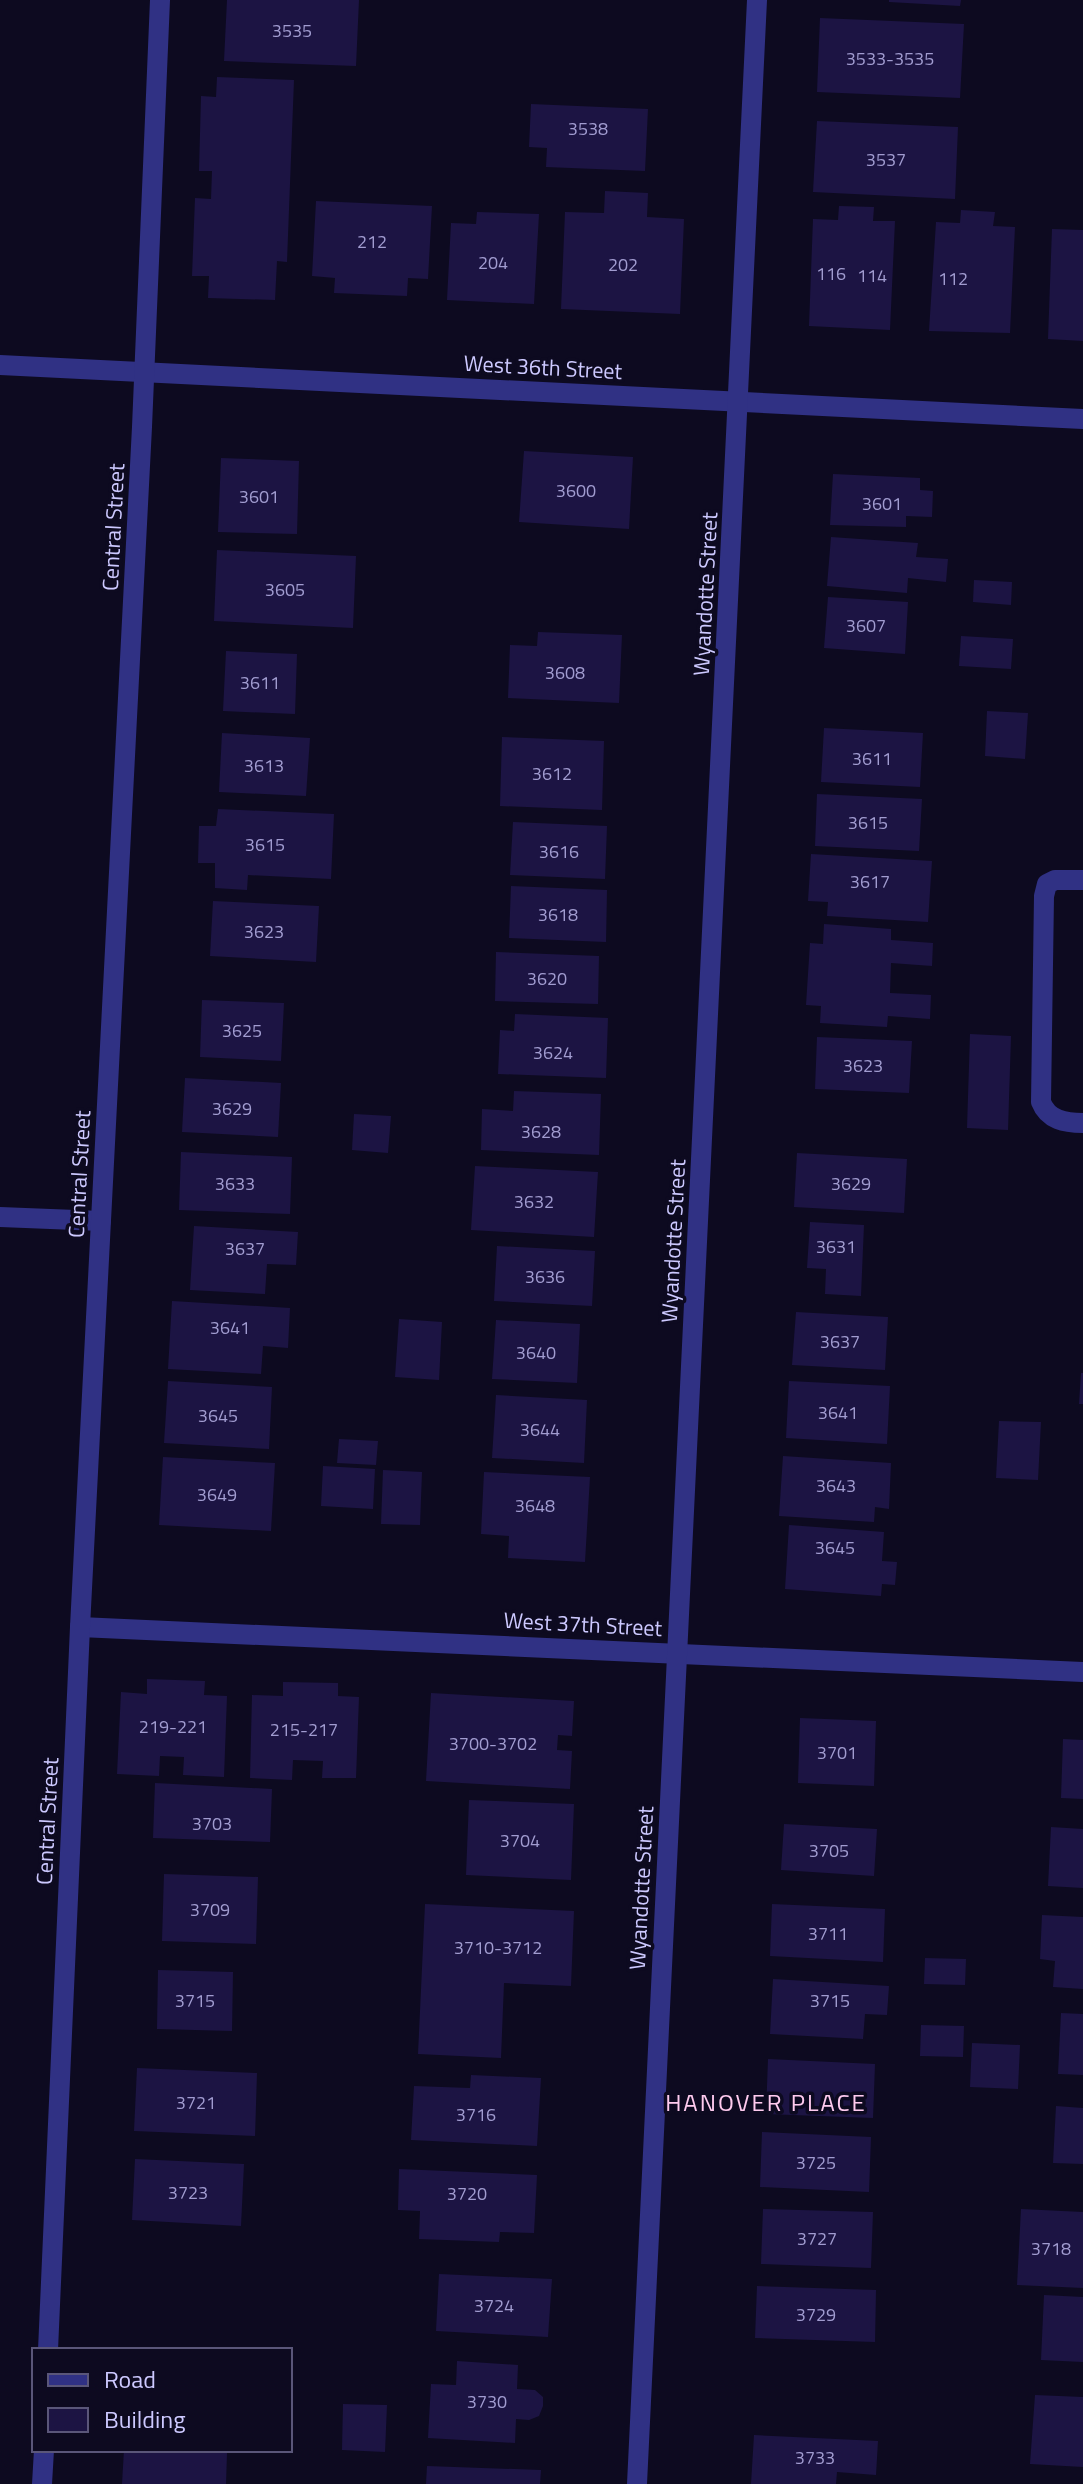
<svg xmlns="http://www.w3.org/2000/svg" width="1083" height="2484" font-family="'Titillium Web',sans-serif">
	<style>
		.building { fill: #1c1443 }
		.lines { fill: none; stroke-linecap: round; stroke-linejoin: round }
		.lane { stroke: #303184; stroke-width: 20 }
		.street { stroke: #303184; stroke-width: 20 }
		.labels { text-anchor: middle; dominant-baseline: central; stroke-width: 7; stroke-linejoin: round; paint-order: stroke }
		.number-label { font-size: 18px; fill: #a19cd0 }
		.street-label { font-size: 22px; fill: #cdc9ff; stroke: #0d0a20 }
		.neighbourhood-label { font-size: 24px; letter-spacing: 2px; fill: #ffcbef; stroke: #0d0a20 }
	</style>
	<rect width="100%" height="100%" fill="#0d0a20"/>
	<!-- building -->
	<g class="building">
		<path d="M227,0h132l-3,66 -132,-5z"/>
		<path d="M889,0h72l-1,6 -71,-4z"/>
		<path d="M820,18l144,6 -4,74 -143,-6z"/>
		<path d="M217,77l77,3 -7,182 -10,-1 -2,39 -67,-2 1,-22h-17l3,-78 16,1 1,-28h-13l2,-75 15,1z"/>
		<path d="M531,104l117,5 -3,62 -99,-4 1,-19 -18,-1z"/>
		<path d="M817,121l141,6 -3,72 -142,-7z"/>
		<path d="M605,191l43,2 -1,24 37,2 -4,95 -119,-5 4,-97 39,1z"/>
		<path d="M316,201l116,5 -4,73 -20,-1 -1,18 -73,-3 1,-15 -23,-2z"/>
		<path d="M839,206l35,1 -1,14h22l-5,109 -81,-4 4,-107 25,1z"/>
		<path d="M961,210l34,2 -2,14 22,1 -5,106 -81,-2 7,-109 24,1z"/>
		<path d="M477,212l62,2 -5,90 -87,-4 4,-77 25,1z"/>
		<path d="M1052,229l31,1v111l-35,-2z"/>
		<path d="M524,451l109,6 -4,72 -110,-7z"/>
		<path d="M221,458l78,3 -2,73 -79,-2z"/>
		<path d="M833,474l87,4v12l13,1 -1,26 -26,-1v11l-76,-2z"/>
		<path d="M831,537l87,6 -2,14 32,2 -2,23 -38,-4 -1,15 -80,-7z"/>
		<path d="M217,550l139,6 -3,72 -139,-7z"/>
		<path d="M974,580l38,2 -1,23 -38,-3z"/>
		<path d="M828,597l80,5 -3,52 -81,-6z"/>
		<path d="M538,632l84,3 -3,68 -111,-5 2,-53 27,1z"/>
		<path d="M961,636l52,3 -2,30 -52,-3z"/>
		<path d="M226,651l71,3 -2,60 -72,-3z"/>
		<path d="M987,711l41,2 -3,46 -40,-3z"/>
		<path d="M824,728l99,5 -3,54 -99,-5z"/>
		<path d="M222,733l88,5 -4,58 -87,-4z"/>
		<path d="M502,737l102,4 -2,69 -102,-4z"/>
		<path d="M817,794l105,5 -3,52 -104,-5z"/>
		<path d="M218,809l116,5 -3,65 -83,-4 -1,15 -32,-2v-25h-17l1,-37h17z"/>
		<path d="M513,822l94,4 -2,53 -95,-4z"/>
		<path d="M811,854l121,7 -4,61 -101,-6 1,-14 -20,-1z"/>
		<path d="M511,886l96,4 -1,52 -97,-4z"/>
		<path d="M213,901l106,5 -3,56 -106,-6z"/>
		<path d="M824,924l67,5v11l42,3 -1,23 -41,-3 -1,30 41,2 -1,24 -42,-3 -1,11 -67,-4 1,-17 -15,-1 4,-62 13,1z"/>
		<path d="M496,952l103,4 -1,48 -103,-3z"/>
		<path d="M202,1000l82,3 -3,58 -81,-4z"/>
		<path d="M515,1014l93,4 -2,60 -108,-4 2,-44 14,1z"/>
		<path d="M970,1034l41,2 -3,94 -41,-2z"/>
		<path d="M817,1037l95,4 -3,52 -94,-4z"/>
		<path d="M185,1078l96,5 -3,54 -96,-5z"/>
		<path d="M514,1091l87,3 -2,61 -118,-5 1,-41 31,2z"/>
		<path d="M354,1114l37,2 -3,37 -36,-3z"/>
		<path d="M181,1152l111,5 -2,57 -111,-4z"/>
		<path d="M797,1153l110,6 -3,54 -110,-6z"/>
		<path d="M475,1166l123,6 -4,65 -123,-7z"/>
		<path d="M810,1222l54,3 -3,71 -36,-2 1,-25 -19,-1z"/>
		<path d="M194,1226l104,6 -2,33 -29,-1 -2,30 -75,-4z"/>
		<path d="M497,1246l98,5 -3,55 -98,-5z"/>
		<path d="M172,1301l118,7 -2,40 -25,-2 -2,28 -93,-5z"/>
		<path d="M796,1312l92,5 -3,53 -93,-5z"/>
		<path d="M399,1319l43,3 -3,58 -44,-3z"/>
		<path d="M496,1320l84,4 -3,59 -85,-4z"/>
		<path d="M1081,1373h2v31h-4z"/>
		<path d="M168,1381l104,6 -3,62 -105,-6z"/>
		<path d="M789,1381l101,5 -3,58 -101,-6z"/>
		<path d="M496,1395l91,5 -3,63 -92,-5z"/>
		<path d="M999,1421l42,1 -3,58 -42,-2z"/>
		<path d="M339,1439l39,2 -2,24 -39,-2z"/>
		<path d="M783,1456l108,7 -2,46 -14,-2 -1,15 -95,-6z"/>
		<path d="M163,1457l112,6 -4,68 -112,-6z"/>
		<path d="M323,1466l52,3 -2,40 -52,-3z"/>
		<path d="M383,1470l39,2 -2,53 -39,-1z"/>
		<path d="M484,1472l106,5 -5,85 -77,-4 1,-22 -28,-2z"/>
		<path d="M789,1525l95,7 -2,29 15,1 -2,23 -13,-1 -1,12 -96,-7z"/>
		<path d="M147,1679l58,2 -1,14 23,1 -3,81 -41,-2 1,-18 -24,-1 -1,20 -42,-2 4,-82 26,2z"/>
		<path d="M283,1682l55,1v13l21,1 -3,81h-34l1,-17 -30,-1 -1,20 -42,-2 2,-83 31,1z"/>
		<path d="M431,1693l143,8 -2,35 -14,-1 -1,15 15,1 -2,38 -144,-8z"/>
		<path d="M800,1718l76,3 -2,65 -76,-3z"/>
		<path d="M1063,1739l20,1v59l-22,-1z"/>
		<path d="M155,1783l117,6 -2,53 -117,-4z"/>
		<path d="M469,1800l105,4 -3,76 -105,-5z"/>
		<path d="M784,1824l93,5 -3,47 -93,-6z"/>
		<path d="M1051,1827l32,2v59l-35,-2z"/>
		<path d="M164,1874l94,3 -2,67 -94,-3z"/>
		<path d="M425,1904l149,7 -3,75 -67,-3 -3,75 -83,-4z"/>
		<path d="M772,1904l113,5 -2,53 -113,-6z"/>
		<path d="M1042,1915l41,2v72l-30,-2 2,-26 -15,-2z"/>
		<path d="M925,1958l41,1 -1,26 -41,-1z"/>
		<path d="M158,1970l75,2 -1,59 -75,-2z"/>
		<path d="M773,1979l116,7 -2,29 -22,-1 -2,25 -93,-5z"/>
		<path d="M1061,2013l22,1v61l-25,-1z"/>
		<path d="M921,2025l43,1 -1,31 -43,-1z"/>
		<path d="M972,2043l48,2 -2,44 -48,-2z"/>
		<path d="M768,2059l107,5 -2,54 -107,-4z"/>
		<path d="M137,2068l120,5 -2,63 -121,-5z"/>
		<path d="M471,2075l70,3 -4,68 -126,-6 3,-54 56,2z"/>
		<path d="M1056,2106l27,2v56l-30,-1z"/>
		<path d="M762,2132l109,5 -2,55 -109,-5z"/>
		<path d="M135,2159l109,5 -3,62 -109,-6z"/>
		<path d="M399,2169l138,6 -3,58 -34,-1 -1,10 -80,-3 1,-28 -22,-1z"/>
		<path d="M763,2209l110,3 -2,56 -110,-4z"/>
		<path d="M1021,2209l62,3v76l-66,-3z"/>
		<path d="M439,2274l113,5 -4,58 -112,-6z"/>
		<path d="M757,2286l119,4 -1,52 -120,-4z"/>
		<path d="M1044,2295l39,2v65l-42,-2z"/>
		<path d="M457,2361l61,4 -1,24 18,1 8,7v9l-4,10 -10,4 -13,-1 -1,24 -87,-5 3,-54 25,1z"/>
		<path d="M1035,2395l48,2v70l-53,-3z"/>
		<path d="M343,2404l44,1 -2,47 -43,-2z"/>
		<path d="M754,2435l124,6 -2,34 -39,-3 -1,12h-85z"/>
		<path d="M124,2450l103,3 -1,31h-104z"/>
		<path d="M427,2466l114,4 -1,14h-114z"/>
	</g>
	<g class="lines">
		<!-- lane -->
		<g class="lane">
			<path d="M1083,880h-28l-8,4 -3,12 -3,206c7,18 24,21 42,21"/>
			<path d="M0,1217l101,4"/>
		</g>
		<!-- street -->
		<g class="street">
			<path d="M0,365l1083,54"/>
			<path d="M80,1627l1003,45"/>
			<path d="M48,2350l32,-723 62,-1200 18,-427"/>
			<path d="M42,2484l2,-34"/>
			<path d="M637,2484l120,-2484"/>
		</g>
	</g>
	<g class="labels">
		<!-- number labels -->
		<g class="number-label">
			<text x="292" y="30">3535</text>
			<text x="890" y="58">3533-3535</text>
			<text x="588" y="128">3538</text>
			<text x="886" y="159">3537</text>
			<text x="372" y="241">212</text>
			<text x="493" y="262">204</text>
			<text x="623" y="264">202</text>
			<text x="831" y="273">116</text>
			<text x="872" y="275">114</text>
			<text x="953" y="278">112</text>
			<text x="576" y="490">3600</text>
			<text x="259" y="496">3601</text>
			<text x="882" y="503">3601</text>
			<text x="285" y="589">3605</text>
			<text x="866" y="625">3607</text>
			<text x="565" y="672">3608</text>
			<text x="260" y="682">3611</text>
			<text x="872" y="758">3611</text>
			<text x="264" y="765">3613</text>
			<text x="552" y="773">3612</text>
			<text x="868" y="822">3615</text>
			<text x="265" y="844">3615</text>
			<text x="559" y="851">3616</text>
			<text x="870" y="881">3617</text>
			<text x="558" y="914">3618</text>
			<text x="264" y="931">3623</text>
			<text x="547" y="978">3620</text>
			<text x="242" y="1030">3625</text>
			<text x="553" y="1052">3624</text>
			<text x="863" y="1065">3623</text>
			<text x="232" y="1108">3629</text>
			<text x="541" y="1131">3628</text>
			<text x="235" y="1183">3633</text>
			<text x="851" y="1183">3629</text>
			<text x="534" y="1201">3632</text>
			<text x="836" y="1246">3631</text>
			<text x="245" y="1248">3637</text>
			<text x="545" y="1276">3636</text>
			<text x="230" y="1327">3641</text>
			<text x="840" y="1341">3637</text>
			<text x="536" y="1352">3640</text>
			<text x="838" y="1412">3641</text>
			<text x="218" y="1415">3645</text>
			<text x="540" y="1429">3644</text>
			<text x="836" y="1485">3643</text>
			<text x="217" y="1494">3649</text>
			<text x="535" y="1505">3648</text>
			<text x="835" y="1547">3645</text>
			<text x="173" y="1726">219-221</text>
			<text x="304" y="1729">215-217</text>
			<text x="493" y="1743">3700-3702</text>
			<text x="837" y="1752">3701</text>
			<text x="212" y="1823">3703</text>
			<text x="520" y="1840">3704</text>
			<text x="829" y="1850">3705</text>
			<text x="210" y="1909">3709</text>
			<text x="828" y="1933">3711</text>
			<text x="498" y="1947">3710-3712</text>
			<text x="195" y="2000">3715</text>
			<text x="830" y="2000">3715</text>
			<text x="196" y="2102">3721</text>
			<text x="476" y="2114">3716</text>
			<text x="816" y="2162">3725</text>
			<text x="188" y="2192">3723</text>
			<text x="467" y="2193">3720</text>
			<text x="817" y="2238">3727</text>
			<text x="1051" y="2248">3718</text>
			<text x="494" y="2305">3724</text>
			<text x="816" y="2314">3729</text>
			<text x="487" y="2401">3730</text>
			<text x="815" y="2457">3733</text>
		</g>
		<!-- street labels -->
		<g class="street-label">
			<text transform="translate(543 367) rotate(3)">West 36th Street</text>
			<text transform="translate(113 527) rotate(-87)">Central Street</text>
			<text transform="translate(705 594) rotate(-87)">Wyandotte Street</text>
			<text transform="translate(79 1174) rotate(-87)">Central Street</text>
			<text transform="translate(673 1241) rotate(-87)">Wyandotte Street</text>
			<text transform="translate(583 1624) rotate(3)">West 37th Street</text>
			<text transform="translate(47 1821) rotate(-87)">Central Street</text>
			<text transform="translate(641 1888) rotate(-87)">Wyandotte Street</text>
		</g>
		<!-- neighbourhood labels -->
		<g class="neighbourhood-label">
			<text x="766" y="2102">HANOVER PLACE</text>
		</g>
	</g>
	<!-- legend -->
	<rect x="32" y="2348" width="260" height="104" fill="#0d0a20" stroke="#5a5679" stroke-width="2"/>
	<rect x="48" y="2374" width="40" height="12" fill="#303184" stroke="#5a5679" stroke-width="2"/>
	<text x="104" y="2388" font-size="24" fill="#cdc9ff">Road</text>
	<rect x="48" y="2408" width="40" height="24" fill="#1c1443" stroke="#5a5679" stroke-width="2"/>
	<text x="104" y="2428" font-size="24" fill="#cdc9ff">Building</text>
</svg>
